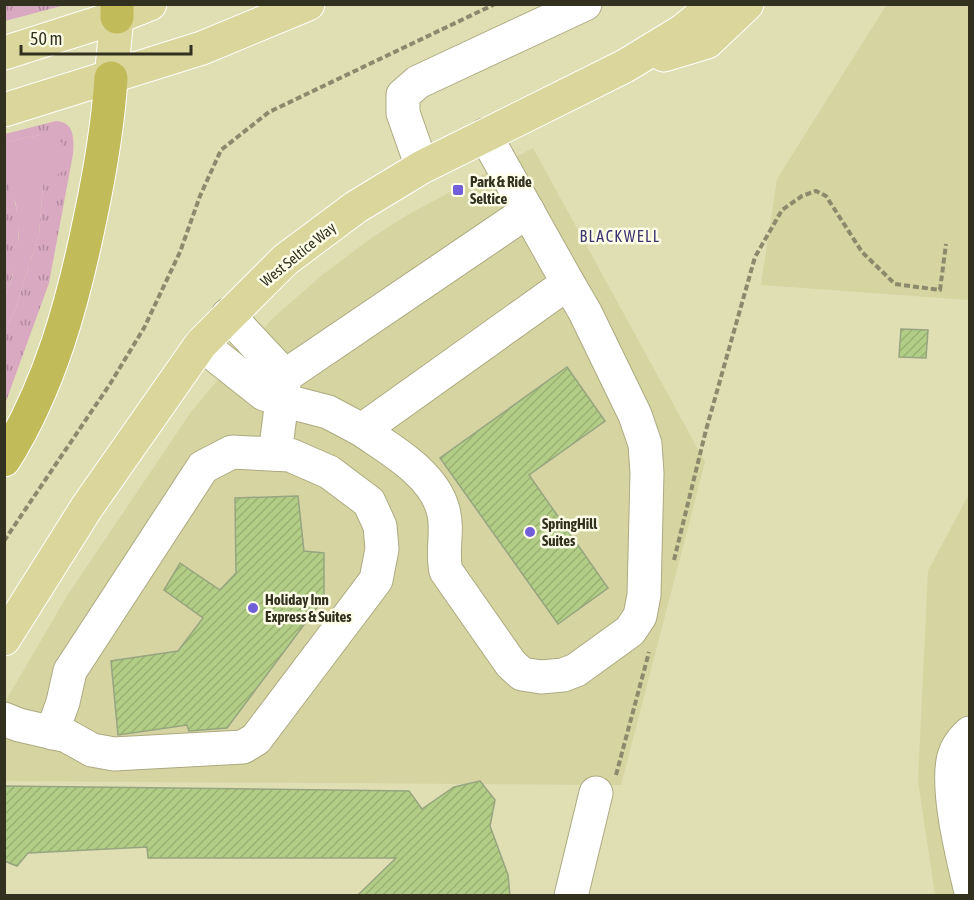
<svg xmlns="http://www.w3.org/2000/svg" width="974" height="900" font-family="'Asap Condensed',sans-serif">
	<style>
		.built { fill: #d6d4a1 }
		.grass { fill: url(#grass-tufts) }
		.garden { fill: #d9a9c2 }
		.building { fill: url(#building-hatch); stroke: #96a57f; stroke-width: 1.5 }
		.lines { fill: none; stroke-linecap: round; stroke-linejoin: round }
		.minor-casing { stroke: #acaa80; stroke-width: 35 }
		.major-casing { stroke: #fff; stroke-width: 35 }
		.highway-casing { stroke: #fff; stroke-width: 35 }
		.path { stroke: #8c8a6c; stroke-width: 4; stroke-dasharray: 6 3; stroke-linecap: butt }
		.minor { stroke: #fff; stroke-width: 33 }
		.major { stroke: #dad69c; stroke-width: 33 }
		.highway { stroke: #c1bb5a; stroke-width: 33 }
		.poi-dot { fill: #715fda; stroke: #fefee8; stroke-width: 2 }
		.labels { text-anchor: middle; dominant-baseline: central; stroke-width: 5; stroke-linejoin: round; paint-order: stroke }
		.poi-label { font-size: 15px; font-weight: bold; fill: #323120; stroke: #fefee8; text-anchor: start }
		.street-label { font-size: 15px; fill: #323120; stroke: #fefee8 }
		.neighbourhood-label { font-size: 16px; letter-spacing: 1.5px; fill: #3c3571; stroke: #fefee8 }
	</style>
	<defs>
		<pattern id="grass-tufts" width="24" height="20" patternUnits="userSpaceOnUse" patternTransform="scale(1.5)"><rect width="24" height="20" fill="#d9a9c2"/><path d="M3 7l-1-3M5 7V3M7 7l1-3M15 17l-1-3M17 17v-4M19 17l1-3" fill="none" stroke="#b18a9d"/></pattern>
		<pattern id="building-hatch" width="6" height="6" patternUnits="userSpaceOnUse" patternTransform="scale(1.5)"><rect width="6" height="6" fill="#b2ce86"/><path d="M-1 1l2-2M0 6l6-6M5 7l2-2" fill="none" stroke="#9ab173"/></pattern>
	</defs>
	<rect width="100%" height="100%" fill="#e0deb3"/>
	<!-- built -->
	<g class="built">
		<path d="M887,4l82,1v295l-208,-15 16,-106z"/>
		<path d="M533,148l172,314 -84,323 -616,-4v-79l62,-106 124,-184 20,-24 62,-70 48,-42 49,-37 39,-25z"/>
		<path d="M969,494l1,396 -17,5h-18l-17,-114 10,-210z"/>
	</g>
	<!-- grass -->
	<g class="grass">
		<path d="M5,4h60v1l-60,16z"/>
		<path d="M56,121c19,1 18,19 17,33l-24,129 -44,121v-75l10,-19 24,-76 4,-49 -3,-50 -35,7v-8z"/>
		<path d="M5,177c21,39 15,81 0,121z"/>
	</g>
	<!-- garden -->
	<path class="garden" d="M40,135l16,2 6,6 1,28 -20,14 -4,49 -24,76 -10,19v-31l7,-20 7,-41 -3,-33 -11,-27v-35z"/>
	<!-- building -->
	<g class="building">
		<path d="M901,329l27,1 -2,28 -27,-1z"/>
		<path d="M567,367l38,54 -76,54 79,113 -50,36 -118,-166z"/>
		<path d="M298,496l6,55 20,2v45l-97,130 -38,3 -2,-6 -69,10 -7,-74 67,-10 25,-33 -39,-28 16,-27 40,27 16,-17 -1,-75z"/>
		<path d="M480,781l15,19 -5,26 18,49 2,21h-153l39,-38h-248l-1,-11 -119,6 -11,13 -13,-5v-75l405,5 13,18 32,-22z"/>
	</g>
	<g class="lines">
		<defs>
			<g id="minor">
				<path d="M422,167l-19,-54v-18l15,-13 167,-78"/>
				<path d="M201,344l63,50 18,6 3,-24 -57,-61"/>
				<path d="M285,376l243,-165"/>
				<path d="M362,430c29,20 72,44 81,80 6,20 -2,41 3,61l65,93 11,10 19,3 22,-2 13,-5 54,-39 10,-15 4,-21 3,-122 -2,-29 -10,-29 -50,-103 -17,-29"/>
				<path d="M275,454l7,-54 46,12 34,18 206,-147 -83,-148"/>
				<path d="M4,719l15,6 48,11 25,14 22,4 129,-7 13,-8 120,-159 6,-31 -2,-23 -11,-24 -40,-30 -39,-17 -58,-3 -29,15 -133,204 -7,31 -11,31"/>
				<path d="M970,733c-8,7 -15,17 -17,28 -6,33 9,93 17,127"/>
				<path d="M571,896l25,-103"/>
			</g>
			<g id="major">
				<path d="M4,53l113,-36 33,-13"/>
				<path d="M664,55l43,-13 40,-38"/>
				<path d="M111,78l6,-61"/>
				<path d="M4,110l198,-62 106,-44"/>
				<path d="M4,639l83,-132 114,-163 84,-84 71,-53 66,-40 203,-101 59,-36 31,-26"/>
			</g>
			<g id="highway">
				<path d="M117,17v-13"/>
				<path d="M4,460c46,-73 69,-158 86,-241 10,-47 18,-94 21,-141"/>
			</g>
		</defs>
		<!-- minor casing -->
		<use href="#minor" class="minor-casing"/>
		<!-- major casing -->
		<use href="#major" class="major-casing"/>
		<!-- highway casing -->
		<use href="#highway" class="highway-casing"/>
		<!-- path -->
		<g class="path">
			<path d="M4,541l106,-157 34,-56 36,-76 20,-56 21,-46 48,-38 226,-108"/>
			<path d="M674,560l32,-130 49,-173 27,-47 20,-14 14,-5 10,5 36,56 33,32 45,6 6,-46"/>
			<path d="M616,775l33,-123"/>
		</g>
		<!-- minor -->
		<use href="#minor" class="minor"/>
		<!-- major -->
		<use href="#major" class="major"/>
		<!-- highway -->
		<use href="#highway" class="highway"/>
	</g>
	<!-- markers -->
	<g class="poi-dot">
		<rect x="452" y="184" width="12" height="12" rx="3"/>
		<circle cx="530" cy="532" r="6"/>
		<circle cx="253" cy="608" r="6"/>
	</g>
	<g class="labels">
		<!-- poi labels -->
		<g class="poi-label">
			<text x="470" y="181">Park &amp; Ride<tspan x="470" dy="17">Seltice</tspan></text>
			<text x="542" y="523">SpringHill<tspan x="542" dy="17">Suites</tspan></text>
			<text x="265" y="599">Holiday Inn<tspan x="265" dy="17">Express &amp; Suites</tspan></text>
		</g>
		<!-- street labels -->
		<g class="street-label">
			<text transform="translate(298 254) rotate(-39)">West Seltice Way</text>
		</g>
		<!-- neighbourhood labels -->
		<g class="neighbourhood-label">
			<text x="620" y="236">BLACKWELL</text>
		</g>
	</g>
	<!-- border -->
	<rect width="974" height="900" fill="none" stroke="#323120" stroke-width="12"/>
	<!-- scale -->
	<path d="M21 45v9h170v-9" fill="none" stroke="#323120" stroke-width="3"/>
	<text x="30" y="45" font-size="18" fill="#323120" stroke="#fefee8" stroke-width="4.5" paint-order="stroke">50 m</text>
</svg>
